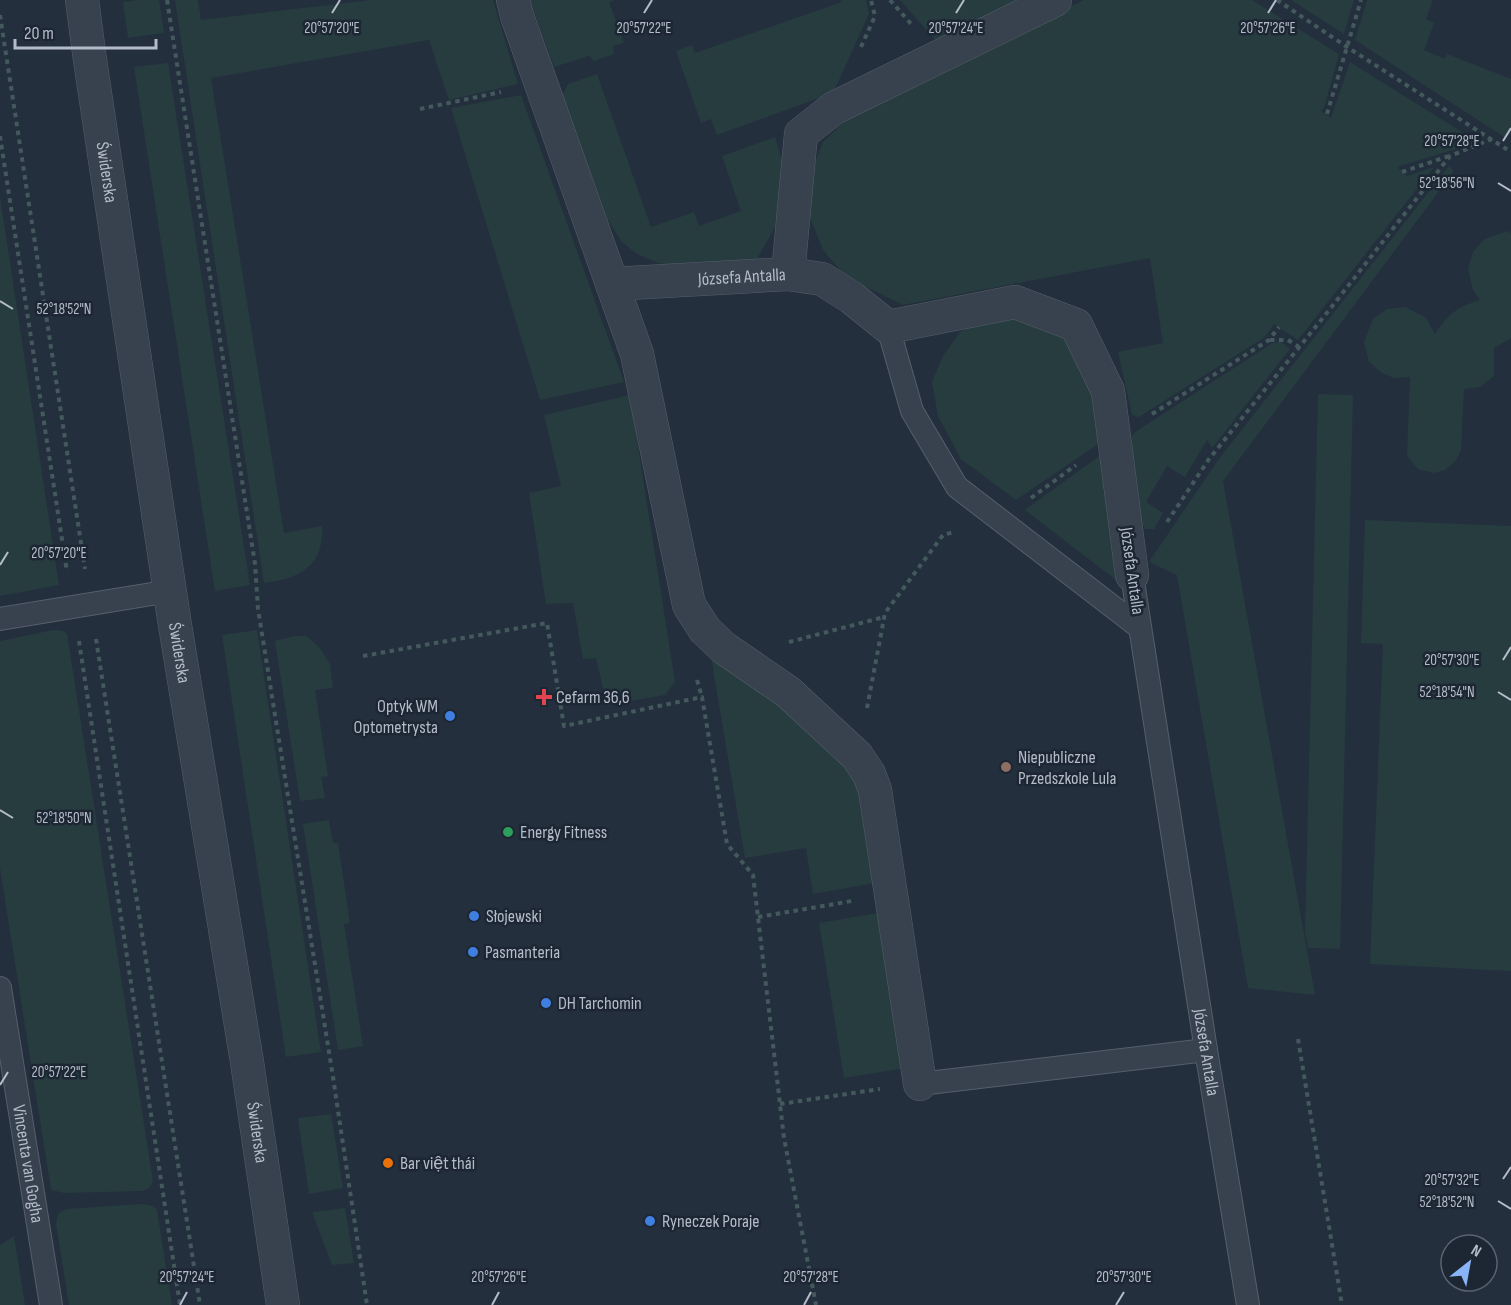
<svg xmlns="http://www.w3.org/2000/svg" width="1511" height="1305" font-family="'Sofia Sans Condensed',sans-serif">
	<style>
		.green { fill: #263c3f }
		.lines { fill: none; stroke-linecap: round; stroke-linejoin: round }
		.service-casing { stroke: #565f6c; stroke-width: 24 }
		.minor-casing { stroke: #565f6c; stroke-width: 34 }
		.path { stroke: #44595c; stroke-width: 4; stroke-dasharray: 4.5 4.5; stroke-linecap: butt }
		.service { stroke: #38414e; stroke-width: 22 }
		.minor { stroke: #38414e; stroke-width: 33 }
		.ticks { fill: none; stroke: #b4bcc9; stroke-width: 2 }
		.health-dot { fill: #e0444e; stroke: #1d2633; stroke-width: 2 }
		.shop-dot { fill: #3f7fe0; stroke: #1d2633; stroke-width: 2 }
		.education-dot { fill: #8d6e63; stroke: #1d2633; stroke-width: 2 }
		.leisure-dot { fill: #2e9e5b; stroke: #1d2633; stroke-width: 2 }
		.food-dot { fill: #e8710a; stroke: #1d2633; stroke-width: 2 }
		.labels { text-anchor: middle; dominant-baseline: central; stroke-width: 5; stroke-linejoin: round; paint-order: stroke }
		.street-label { font-size: 18px; fill: #b4bcc9; stroke: #1d2633 }
		.poi-label { font-size: 18px; fill: #b4bcc9; stroke: #1d2633; text-anchor: start }
		.ticks-label { font-size: 15px; text-anchor: middle; fill: #b4bcc9; stroke: #1d2633; stroke-width: 5; stroke-linejoin: round; paint-order: stroke }
	</style>
	<rect width="100%" height="100%" fill="#242f3e"/>
	<!-- green -->
	<g class="green">
		<path d="M139,0h20l5,33 -36,5 -5,-36z"/>
		<path d="M175,0h23l3,20 170,-20h122l25,84 -69,16 -20,-60 -218,38 73,455 38,-7c2,41 -22,52 -58,57z"/>
		<path d="M530,0h85l-6,2 15,41 -11,3 1,8 -20,7 -5,-5 -35,11z"/>
		<path d="M841,0h25l3,14 -36,79 -116,42 -6,-16 -10,4 -25,-72 16,-6 3,8 147,-51z"/>
		<path d="M900,0h128l-89,44z"/>
		<path d="M1084,0h168l87,54 -15,54 -3,3 10,7 19,-56 128,80 -81,25 10,9 27,-9 -136,173 -24,-16 -9,13 -126,80 -7,-2 -14,-63 45,-9 -13,-85 -247,47 -57,-28 -23,-27 -14,-35 -2,-33 16,-40 29,-28z"/>
		<path d="M1291,0h63l-10,34z"/>
		<path d="M1367,0h66l-7,19 8,4 -10,27 21,9 2,-5 64,25v53l-2,-1 -5,6 -149,-97z"/>
		<path d="M168,63l82,522 -35,6 -81,-524z"/>
		<path d="M597,74l54,153 43,-15 5,14 42,-15 -19,-55 53,-19 14,47 -3,19 -12,26 -16,28 -15,9 -44,5 -41,-8 -21,-9 -15,-12 -15,-23 -45,-124 6,-11z"/>
		<path d="M521,95l103,287 -84,18 -89,-292z"/>
		<path d="M1449,166l5,5 -231,310 92,514 -67,-7 -71,-413 -28,-13 69,-102z"/>
		<path d="M0,197l59,388 -59,11z"/>
		<path d="M1507,231l4,2v105l-17,10v28l-14,11 -16,2 -3,62 -5,9 -11,10 -11,3 -16,-4 -11,-13 3,-79 -16,1 -12,-5 -13,-11 -5,-20 9,-23 14,-10 18,-2 20,10 10,17c13,-20 22,-27 45,-34l-7,-10 -5,-21 5,-17 12,-13z"/>
		<path d="M991,315l60,10 24,25 18,35 14,53 -91,62 -55,-41 -23,-43 -6,-34 11,-26 17,-24z"/>
		<path d="M1280,341l10,8 -78,99 -5,-8 -22,37 -18,-11 -21,36 17,11 -9,16h-9l-4,-7 -10,-78 1,-8 3,-4 136,-88z"/>
		<path d="M1318,394l35,1 -13,554 -32,-1 -3,-17z"/>
		<path d="M630,395l45,287 -10,13 -58,10 -11,-47 -13,1 -10,-56 -27,1 -17,-111 32,-7 -17,-71z"/>
		<path d="M1109,449l12,130 -5,1 -91,-70z"/>
		<path d="M1365,520l146,6v445l-141,-7 13,-320 -22,-1z"/>
		<path d="M53,630l10,1 4,3 86,547 -4,7 -7,3 -78,2 -13,-3 -51,-322v-227z"/>
		<path d="M257,630l64,422 -35,5 -64,-422z"/>
		<path d="M295,636h11l13,11 11,17 3,24 -18,2 13,86 -7,1 4,21 -25,3 -25,-160z"/>
		<path d="M711,657l64,43 59,52 25,37 16,94 -62,11 -7,-46 -61,10z"/>
		<path d="M329,820l4,23h5l12,80 -6,1 19,122 -25,4 -35,-226z"/>
		<path d="M879,913l26,155 -61,10 -25,-155z"/>
		<path d="M331,1114l12,74 -34,6 -11,-76z"/>
		<path d="M141,1204l12,2 4,4 15,95h-103l-13,-81 2,-10 8,-5z"/>
		<path d="M345,1208l9,55 -22,2 -20,-53z"/>
		<path d="M14,1236l11,69h-25v-60z"/>
	</g>
	<g class="lines">
		<defs>
			<g id="service">
				<path d="M888,327l24,84 45,76 182,140"/>
				<path id="s1" d="M1132,575l74,475 42,255"/>
				<path d="M0,619l170,-28"/>
				<path id="s2" d="M0,988l51,317"/>
				<path d="M920,1084l286,-34"/>
			</g>
			<g id="minor">
				<path id="s3" d="M82,0l8,60 84,559 73,443 36,243"/>
				<path d="M513,0l4,16 120,338 52,251 16,25 19,18 64,44 69,64 12,18 6,16 45,294"/>
				<path d="M788,274l13,-140 33,-26 221,-108"/>
				<path id="s4" d="M612,284l176,-10 34,5 30,19 36,29 127,-25 61,23 32,66 24,184"/>
			</g>
		</defs>
		<!-- service casing -->
		<use href="#service" class="service-casing"/>
		<!-- minor casing -->
		<use href="#minor" class="minor-casing"/>
		<!-- path -->
		<g class="path">
			<path d="M167,0l88,564 3,45 75,468 34,228"/>
			<path d="M890,0l22,25"/>
			<path d="M1277,0l70,47 164,105"/>
			<path d="M0,15l85,554"/>
			<path d="M861,47l14,-31 -4,-16"/>
			<path d="M420,109l81,-17"/>
			<path d="M1327,114l34,-114"/>
			<path d="M0,136l67,436"/>
			<path d="M1402,172l47,-16"/>
			<path d="M1270,340h18l11,7"/>
			<path d="M1152,414l117,-74 10,-13"/>
			<path d="M1031,498l45,-33"/>
			<path d="M1167,522l42,-63 121,-150 120,-153 42,-17"/>
			<path d="M96,639l104,666"/>
			<path d="M79,641l101,664"/>
			<path d="M789,642l95,-25"/>
			<path d="M363,656l184,-33 17,103 138,-29 25,147 26,31 31,263 32,167"/>
			<path d="M697,680l5,17"/>
			<path d="M867,708l18,-95 58,-78 11,-3"/>
			<path d="M758,917l94,-16"/>
			<path d="M1298,1039l44,266"/>
			<path d="M780,1104l100,-15"/>
		</g>
		<!-- service -->
		<use href="#service" class="service"/>
		<!-- minor -->
		<use href="#minor" class="minor"/>
	</g>
	<!-- ticks -->
	<path class="ticks" d="M332,13l8,-13M644,13l8,-13M956,13l8,-13M1268,13l8,-13M1503,141l8,-13M1498,183l13,8M0,301l13,8M0,565l8,-13M1503,660l8,-13M1498,692l13,8M0,810l13,8M0,1085l8,-13M1503,1179l8,-12M1498,1201l13,8M180,1305l7,-13M492,1305l7,-13M804,1305l7,-13M1116,1305l8,-13"/>
	<!-- markers -->
	<path class="health-dot" d="M541 688h6v6h6v6h-6v6h-6v-6h-6v-6h6z"/>
	<g class="shop-dot">
		<circle cx="450" cy="716" r="6"/>
		<circle cx="474" cy="916" r="6"/>
		<circle cx="473" cy="952" r="6"/>
		<circle cx="546" cy="1003" r="6"/>
		<circle cx="650" cy="1221" r="6"/>
	</g>
	<circle class="education-dot" cx="1006" cy="767" r="6"/>
	<circle class="leisure-dot" cx="508" cy="832" r="6"/>
	<circle class="food-dot" cx="388" cy="1163" r="6"/>
	<g class="labels">
		<!-- street labels -->
		<g class="street-label">
			<text stroke="none"><textPath href="#s3" startOffset="174">Świderska</textPath></text>
			<text stroke="none"><textPath href="#s4" startOffset="130">Józsefa Antalla</textPath></text>
			<text transform="translate(1132 571) rotate(82)">Józsefa Antalla</text>
			<text stroke="none"><textPath href="#s3" startOffset="660">Świderska</textPath></text>
			<text stroke="none"><textPath href="#s1" startOffset="483">Józsefa Antalla</textPath></text>
			<text stroke="none"><textPath href="#s3" startOffset="1146">Świderska</textPath></text>
			<text stroke="none"><textPath href="#s2" startOffset="178">Vincenta van Gogha</textPath></text>
		</g>
		<!-- poi labels -->
		<g class="poi-label">
			<text x="556" y="697">Cefarm 36,6</text>
			<text x="438" y="706" text-anchor="end">Optyk WM<tspan x="438" dy="21">Optometrysta</tspan></text>
			<text x="1018" y="757">Niepubliczne<tspan x="1018" dy="21">Przedszkole Lula</tspan></text>
			<text x="520" y="832">Energy Fitness</text>
			<text x="486" y="916">Słojewski</text>
			<text x="485" y="952">Pasmanteria</text>
			<text x="558" y="1003">DH Tarchomin</text>
			<text x="400" y="1163">Bar việt thái</text>
			<text x="662" y="1221">Ryneczek Poraje</text>
		</g>
	</g>
	<g class="ticks-label">
		<text x="956" y="33">20°57'24"E</text>
		<text x="1268" y="33">20°57'26"E</text>
		<text x="332" y="33">20°57'20"E</text>
		<text x="644" y="33">20°57'22"E</text>
		<text x="1452" y="146">20°57'28"E</text>
		<text x="1447" y="188">52°18'56"N</text>
		<text x="64" y="314">52°18'52"N</text>
		<text x="59" y="558">20°57'20"E</text>
		<text x="1452" y="665">20°57'30"E</text>
		<text x="1447" y="697">52°18'54"N</text>
		<text x="64" y="823">52°18'50"N</text>
		<text x="59" y="1077">20°57'22"E</text>
		<text x="1452" y="1185">20°57'32"E</text>
		<text x="1447" y="1207">52°18'52"N</text>
		<text x="187" y="1282">20°57'24"E</text>
		<text x="499" y="1282">20°57'26"E</text>
		<text x="811" y="1282">20°57'28"E</text>
		<text x="1124" y="1282">20°57'30"E</text>
	</g>
	<!-- north arrow -->
	<g transform="translate(1469 1263) rotate(31)"><circle r="28" fill="#1d2633" stroke="#59626f" stroke-width="1.5"/>
	<path d="M0-4.5L10 22L0 15L-10 22Z" fill="#8ab4f8"/>
	<text y="-9" font-size="16" font-weight="bold" text-anchor="middle" fill="#b4bcc9">N</text>
	</g>
	<!-- scale -->
	<path d="M15 39v9h141v-9" fill="none" stroke="#b4bcc9" stroke-width="3"/>
	<text x="24" y="39" font-size="18" fill="#b4bcc9" stroke="#1d2633" stroke-width="4.5" paint-order="stroke">20 m</text>
</svg>
